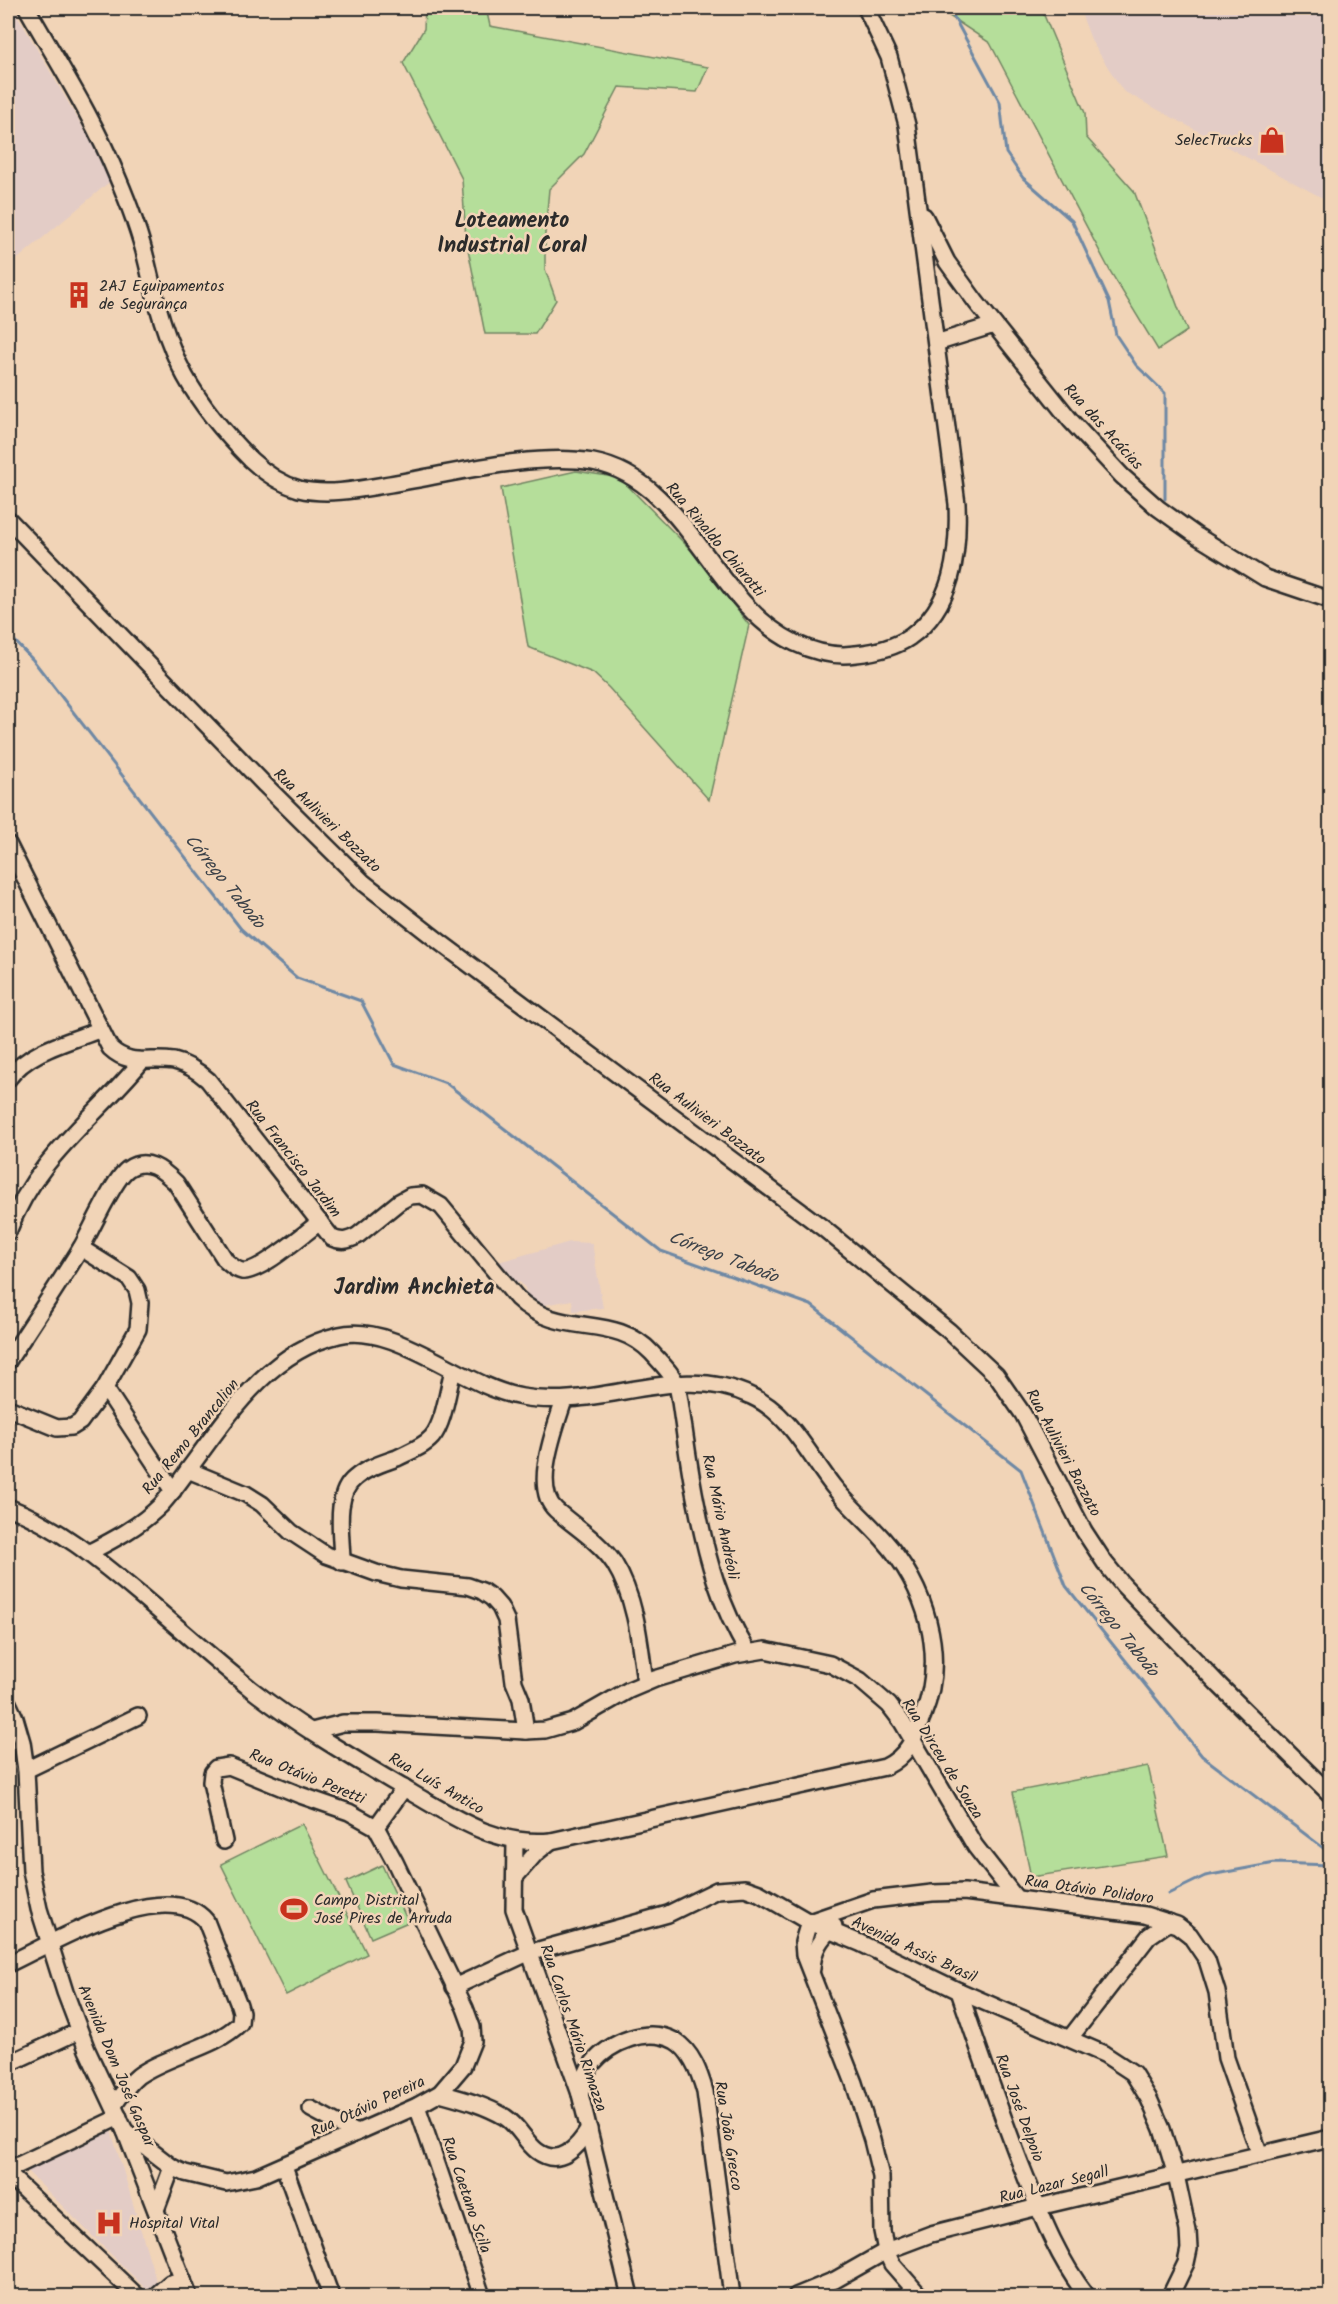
<svg xmlns="http://www.w3.org/2000/svg" width="1338" height="2304" font-family="Kalam,sans-serif">
	<style>
		.built { fill: #e3ccc6 }
		.green { fill: #b5de9a; stroke: #708462; stroke-width: 1.5 }
		.lines { fill: none; stroke-linecap: round; stroke-linejoin: round }
		.stream { stroke: #6e88a4; stroke-width: 3 }
		.minor-casing { stroke: #2b2b2b; stroke-width: 20 }
		.minor { stroke: #f1d4b7; stroke-width: 15 }
		.labels { text-anchor: middle; dominant-baseline: central; stroke-width: 5; stroke-linejoin: round; paint-order: stroke }
		.poi-label { font-size: 16px; fill: #2b2b2b; stroke: #f1d4b7; text-anchor: start }
		.street-label { font-size: 16px; fill: #2b2b2b; stroke: #f1d4b7 }
		.water-label { font-size: 18px; font-style: italic; fill: #3c4249; stroke: #f1d4b7 }
		.district-label { font-size: 22px; font-weight: bold; fill: #2b2b2b; stroke: #f1d4b7 }
	</style>
	<rect width="100%" height="100%" fill="#f1d4b7"/>
	<filter id="ink" filterUnits="userSpaceOnUse"><feTurbulence type="fractalNoise" baseFrequency=".0167" numOctaves="2"/><feDisplacementMap in="SourceGraphic" scale="12" xChannelSelector="R" yChannelSelector="G"/><feConvolveMatrix kernelMatrix="1 2 1 2 8 2 1 2 1" color-interpolation-filters="sRGB"/></filter>
	<g filter="url(#ink)">
		<!-- built -->
		<g class="built">
			<path d="M8,8h5l100,171 -105,88z"/>
			<path d="M1079,8h251v194l-207,-111 -31,-49z"/>
			<path d="M570,1242l22,1 11,65 -30,3 -1,-11 -34,6 -11,-8 -2,-10 -5,-6 -7,1 -15,-21z"/>
			<path d="M110,2127l45,150 1,5 -3,7h-7l-120,-119z"/>
		</g>
		<!-- green -->
		<g class="green">
			<path d="M425,8h61l4,18 218,41 -11,25 -78,-5 -35,67 -35,35 -4,44v36l11,31 -21,34h-50l-19,-95 -4,-60 -59,-116 21,-34z"/>
			<path d="M937,8h104l44,105 1,24 48,54 53,140 -29,19 -48,-79 -120,-228z"/>
			<path d="M576,471l44,7 70,71 59,76 -40,175 -100,-112 -16,-15 -65,-26 -27,-159z"/>
			<path d="M1148,1766l20,90 -137,21 -18,-85z"/>
			<path d="M302,1824l65,130 -81,41 -65,-131z"/>
			<path d="M382,1865l26,57 -37,16 -25,-56z"/>
		</g>
		<g class="lines">
			<!-- stream -->
			<g class="stream">
				<path d="M949,8l51,94 6,51 17,25 49,43 37,80 7,34 20,30 29,28v106"/>
				<path d="M8,634l25,26 208,269 56,49 64,23 33,63 52,19 215,168 150,54 210,165 45,116 136,170 128,97"/>
				<path d="M1168,1894l37,-18 70,-13 55,2"/>
			</g>
			<defs>
				<g id="minor">
					<path d="M27,8c31,55 66,109 90,168 12,28 23,57 30,87 9,39 19,78 38,113 17,31 41,59 66,84 13,12 30,24 48,29 29,7 62,0 91,-5 61,-10 144,-32 203,-22 93,17 120,142 202,181 19,9 40,14 61,11 19,-2 38,-6 54,-17 43,-31 49,-83 47,-133l-50,-379 -18,-68 -23,-49"/>
					<path d="M924,216l23,46 29,40 95,119 51,55 36,32 39,28 68,42 65,22"/>
					<path d="M936,343l58,-18"/>
					<path d="M8,519l257,266 99,98 77,60 382,285 126,103 47,44 27,39 61,117 21,32 18,22 97,101 110,108"/>
					<path d="M8,844l102,204c20,19 40,9 64,13 13,3 24,10 34,19l124,158c10,4 15,3 25,-2l42,-34 11,-6 12,-1 19,11 76,92c44,42 96,13 135,55 8,9 21,21 25,33 3,11 4,24 6,36 4,28 8,57 14,85 10,52 23,99 51,145"/>
					<path d="M8,1079c20,-28 60,-37 91,-49"/>
					<path d="M8,1232c28,-75 85,-112 133,-170"/>
					<path d="M8,1361c24,-37 49,-74 73,-113 10,-17 33,-70 47,-79 18,-13 35,1 48,14l50,78c5,4 9,9 16,10 17,3 62,-38 78,-49"/>
					<path d="M105,1388l68,103"/>
					<path d="M564,1400c-8,26 -33,88 -8,110 20,18 43,31 58,53 22,35 26,80 31,120"/>
					<path d="M8,1408l49,20 15,-1 8,-5 25,-34 33,-59 2,-26 -3,-13 -8,-12 -48,-30"/>
					<path d="M188,1470l58,24 16,10 29,28 35,23 50,18 25,6 67,7 14,5 10,7 8,9 6,13 8,62 7,17 5,32"/>
					<path d="M8,1507c51,20 90,53 132,88 37,31 73,64 111,94 50,39 107,72 161,104 45,26 84,53 139,48l334,-74c23,-11 29,-29 38,-52 25,-61 2,-129 -40,-176 -16,-18 -35,-34 -50,-53 -25,-32 -44,-73 -82,-90 -72,-35 -152,15 -229,1 -59,-10 -126,-75 -183,-62 -69,16 -109,78 -148,131 -10,14 -19,27 -30,39 -21,21 -46,34 -71,47"/>
					<path d="M342,1562c0,-25 -9,-67 13,-84 11,-10 28,-15 42,-20 12,-6 26,-11 35,-21 12,-14 16,-48 21,-67"/>
					<path d="M8,1703l7,15 7,24 4,28 5,101 8,38 26,83 22,58 38,81 64,165"/>
					<path d="M312,1731l31,-8h35l148,8 19,-1 28,-8 56,-32 26,-11 80,-24 30,-5 65,14 30,16 29,25 13,17 73,124 40,51"/>
					<path d="M26,1770l112,-54"/>
					<path d="M376,1827l28,-39"/>
					<path d="M515,1841l-1,68 66,185 50,202"/>
					<path d="M515,1877l20,-23 16,-13"/>
					<path d="M8,1964c43,-20 159,-90 198,-43l33,84 2,7 -1,11c-24,25 -73,32 -102,53 -10,8 -17,19 -24,29"/>
					<path d="M812,1969c1,-20 8,-30 22,-43"/>
					<path d="M454,1987l74,-34 140,-39 49,-24 28,-2 14,5 50,29 51,21 99,48 145,63 29,19 16,26 13,30 14,46 12,56 1,18 -3,14 -16,33"/>
					<path d="M959,1991c20,59 40,117 62,174 19,47 35,91 66,131"/>
					<path d="M1070,2038l79,-102 20,-14"/>
					<path d="M8,2064l71,-33"/>
					<path d="M440,2093c22,6 45,12 65,24 14,9 20,25 32,34 23,17 41,-4 52,-22"/>
					<path d="M580,2094c3,-10 5,-22 12,-30 18,-22 55,-38 83,-23 17,10 25,33 30,51l27,204"/>
					<path d="M417,2106l65,190"/>
					<path d="M311,2109l45,24"/>
					<path d="M125,2131l47,36 13,6 41,10 30,-6 161,-71 23,-13 23,-27 10,-25 -1,-14 -7,-19 -70,-146 -19,-35 -27,-15 -49,-17 -71,-29 -13,2 -4,5 -1,9 13,59"/>
					<path d="M284,2166l47,130"/>
					<path d="M8,2170l111,-53"/>
					<path d="M8,2174l129,122"/>
					<path d="M156,2210l16,-43"/>
					<path d="M155,2296l15,-13 13,-3"/>
					<path d="M796,2296l39,-16 51,-29 45,-17 107,-27 292,-69"/>
					<path d="M920,2296l-28,-32 -6,-13 -4,-20 -1,-54 -9,-37 -18,-57 -50,-128 -1,-13 6,-20 64,-22 59,-7 32,-1 181,23 32,10 13,10 17,25 10,32 9,66 34,97"/>
				</g>
			</defs>
			<!-- minor casing -->
			<use href="#minor" class="minor-casing"/>
			<!-- minor -->
			<use href="#minor" class="minor"/>
		</g>
	</g>
	<!-- icons -->
	<defs>
		<symbol id="shop-bare" viewBox="-9 -9 18 18"><path d="M-5-2.5h2.3a2.7 3.5 0 0 1 5.4 0H5L5.5 6h-11ZM-1.5-2.5h3a1.5 2.3 0 0 0-3 0Z" fill="#c8321e" stroke="#f1d4b7" stroke-width="2.5" paint-order="stroke"/></symbol>
		<symbol id="building-bare" viewBox="-9 -9 18 18"><path d="M-4-6H4V6H1V3H-1V6H-4ZM-2.5-4.3h1.7v1.8h-1.7ZM.8-4.3h1.7v1.8H.8ZM-2.5-1h1.7V.8h-1.7ZM.8-1h1.7V.8H.8Z" fill="#c8321e" stroke="#f1d4b7" stroke-width="2.5" paint-order="stroke"/></symbol>
		<symbol id="stadium-bare" viewBox="-9 -9 18 18"><path d="M0-5a6.5 5 0 1 0 0 10a6.5 5 0 1 0 0-10ZM-3.5-1.8h7v3.6h-7Z" fill="#c8321e" stroke="#f1d4b7" stroke-width="2.5" paint-order="stroke"/></symbol>
		<symbol id="hospital-bare" viewBox="-9 -9 18 18"><path d="M-5-5h3v3.5h4V-5h3V5h-3V1.5h-4V5h-3Z" fill="#c8321e" stroke="#f1d4b7" stroke-width="2.5" paint-order="stroke"/></symbol>
	</defs>
	<g fill-rule="evenodd">
		<use href="#shop-bare" x="1253" y="121" width="38" height="38"/>
		<use href="#building-bare" x="60" y="276" width="38" height="38"/>
		<use href="#stadium-bare" x="275" y="1890" width="38" height="38"/>
		<use href="#hospital-bare" x="90" y="2204" width="38" height="38"/>
	</g>
	<g class="labels">
		<!-- poi labels -->
		<g class="poi-label">
			<text x="1252" y="140" text-anchor="end">SelecTrucks</text>
			<text x="99" y="286">2AJ Equipamentos<tspan x="99" dy="18">de Segurança</tspan></text>
			<text x="314" y="1900">Campo Distrital<tspan x="314" dy="18">José Pires de Arruda</tspan></text>
			<text x="129" y="2223">Hospital Vital</text>
		</g>
		<!-- street labels -->
		<g class="street-label">
			<text transform="translate(1103 427) rotate(48)">Rua das Acácias</text>
			<text transform="translate(715 540) rotate(50)">Rua Rinaldo Chiarotti</text>
			<text transform="translate(327 821) rotate(44)">Rua Aulivieri Bozzato</text>
			<text transform="translate(707 1119) rotate(37)">Rua Aulivieri Bozzato</text>
			<text transform="translate(293 1159) rotate(52)">Rua Francisco Jardim</text>
			<text transform="translate(191 1437) rotate(-51)">Rua Remo Brancalion</text>
			<text transform="translate(1063 1453) rotate(62)">Rua Aulivieri Bozzato</text>
			<text transform="translate(720 1517) rotate(78)">Rua Mário Andréoli</text>
			<text transform="translate(942 1759) rotate(58)">Rua Dirceu de Souza</text>
			<text transform="translate(307 1777) rotate(22)">Rua Otávio Peretti</text>
			<text transform="translate(436 1784) rotate(30)">Rua Luís Antico</text>
			<text transform="translate(1089 1890) rotate(8)">Rua Otávio Polidoro</text>
			<text transform="translate(914 1950) rotate(25)">Avenida Assis Brasil</text>
			<text transform="translate(573 2028) rotate(71)">Rua Carlos Mário Rimazza</text>
			<text transform="translate(116 2066) rotate(67)">Avenida Dom José Gaspar</text>
			<text transform="translate(368 2107) rotate(-25)">Rua Otávio Pereira</text>
			<text transform="translate(1019 2108) rotate(70)">Rua José Delpoio</text>
			<text transform="translate(728 2136) rotate(81)">Rua João Grecco</text>
			<text transform="translate(1054 2185) rotate(-14)">Rua Lazar Segall</text>
			<text transform="translate(466 2195) rotate(71)">Rua Caetano Scila</text>
		</g>
		<!-- water labels -->
		<g class="water-label">
			<text transform="translate(224 882) rotate(51)">Córrego Taboão</text>
			<text transform="translate(723 1258) rotate(21)">Córrego Taboão</text>
			<text transform="translate(1118 1630) rotate(51)">Córrego Taboão</text>
		</g>
		<!-- district labels -->
		<g class="district-label">
			<text x="512" y="221">Loteamento<tspan x="512" dy="25">Industrial Coral</tspan></text>
			<text x="414" y="1288">Jardim Anchieta</text>
		</g>
	</g>
	<!-- margin -->
	<rect width="1338" height="2304" fill="none" stroke="#f1d4b7" stroke-width="30"/>
	<rect x="15" y="15" width="1308" height="2274" fill="none" stroke="#2b2b2b" stroke-width="2" filter="url(#ink)"/>
</svg>
